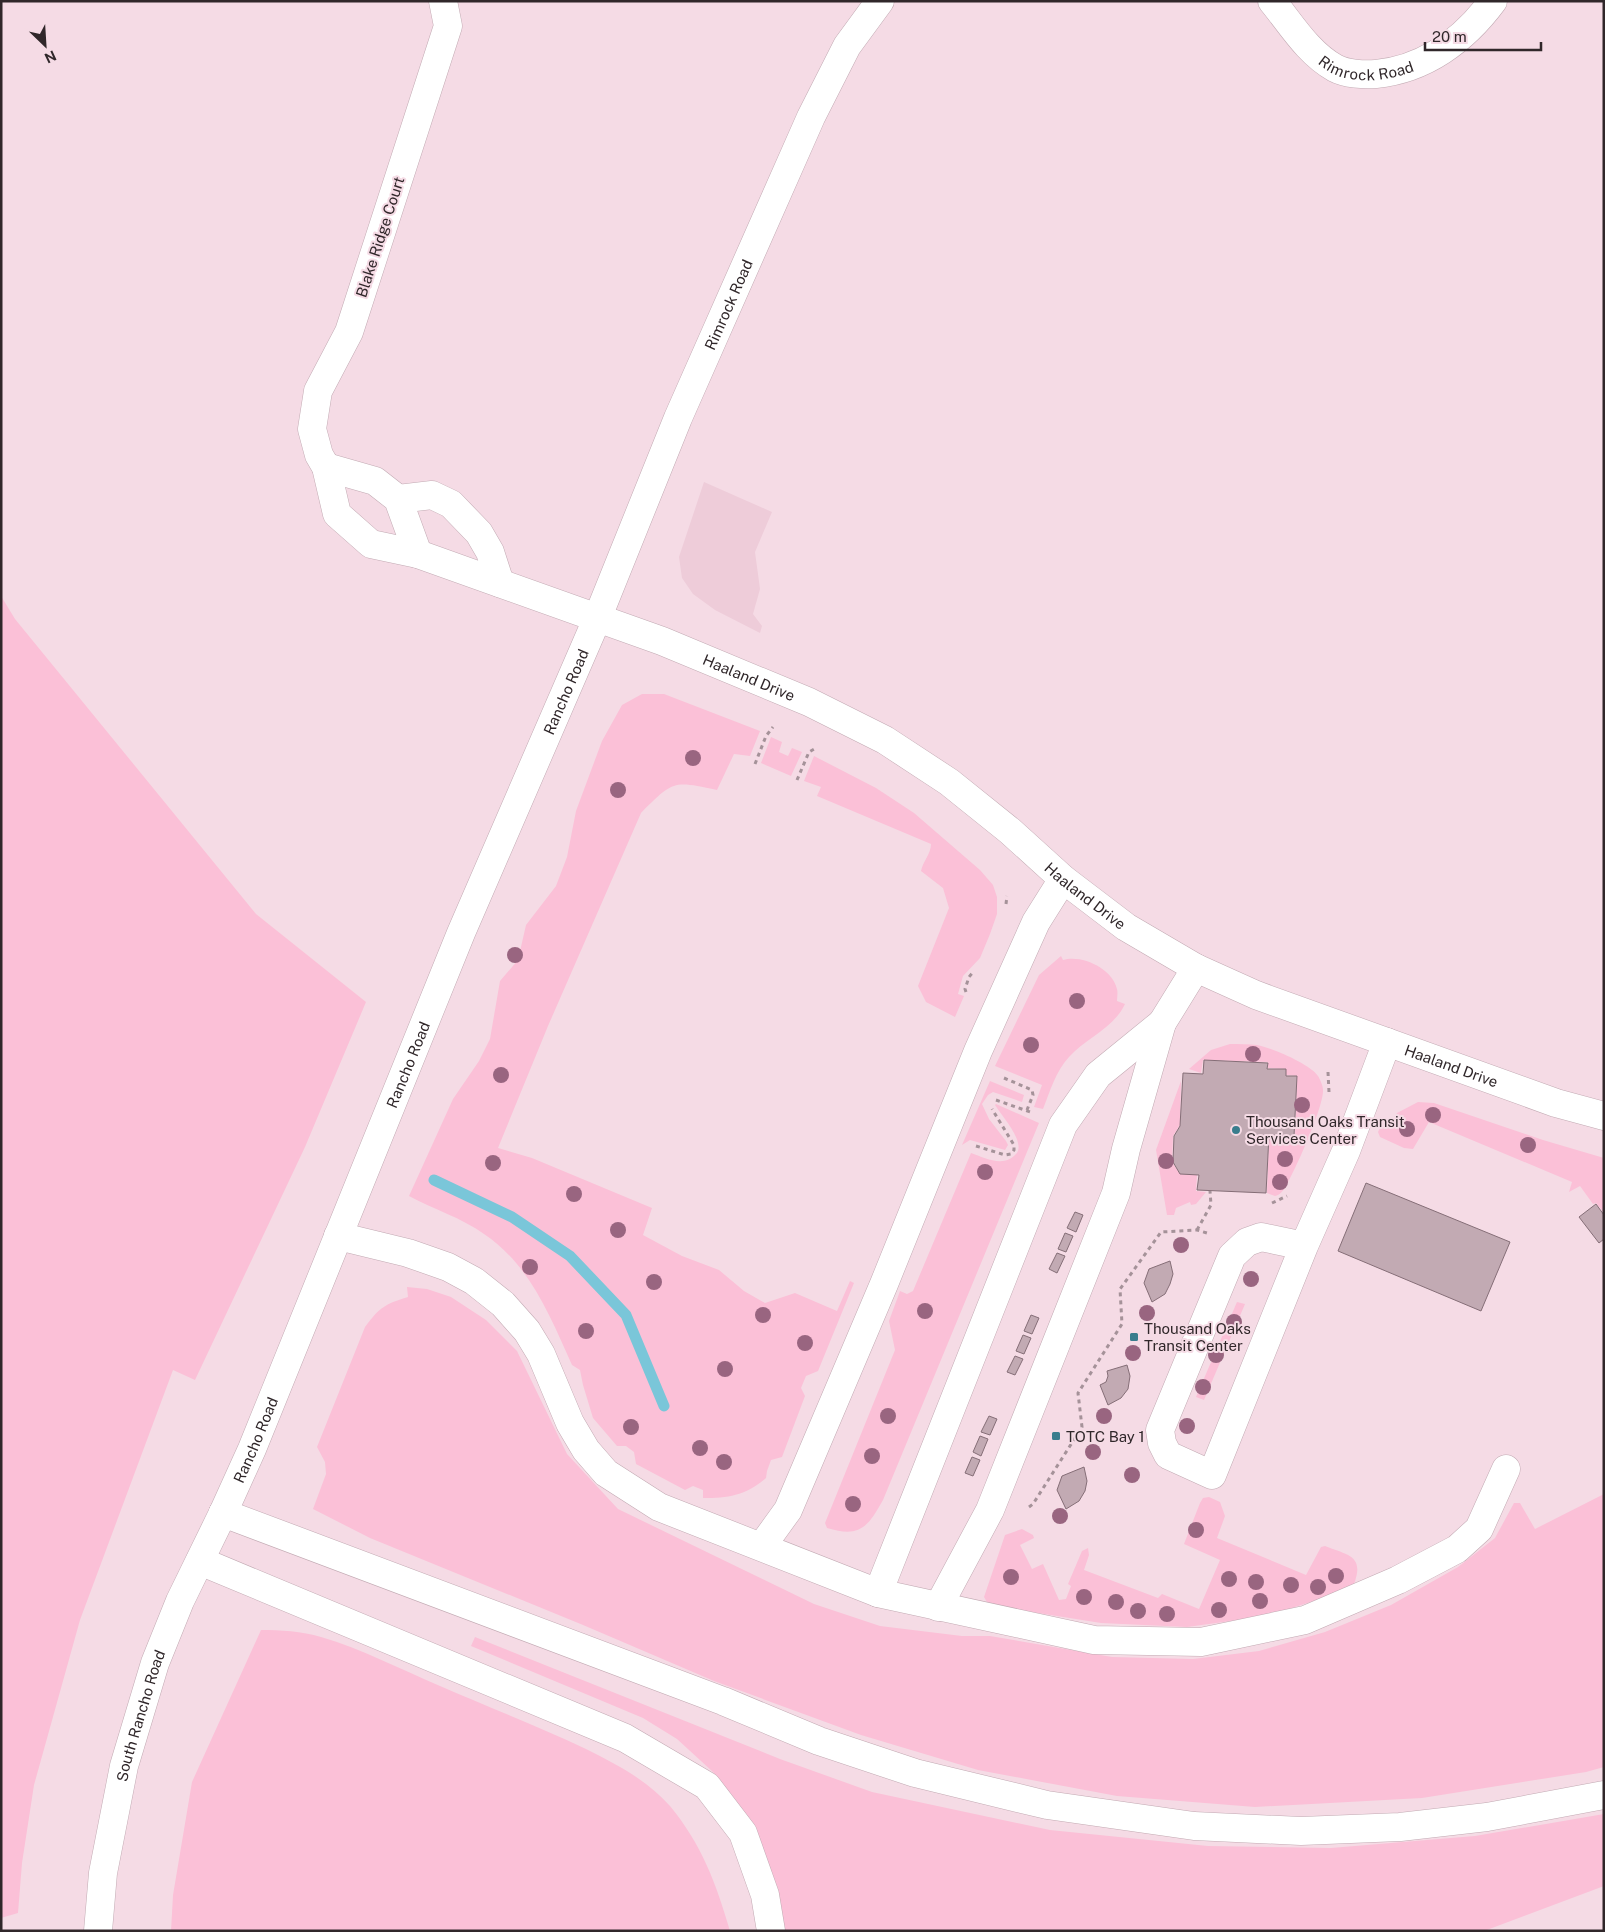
<svg xmlns="http://www.w3.org/2000/svg" width="1605" height="1932" font-family="'Public Sans',sans-serif">
	<style>
		.built { fill: #eeccd9 }
		.green { fill: #fbc0d7 }
		.lines { fill: none; stroke-linecap: round; stroke-linejoin: round }
		.stream { stroke: #7ac6d9; stroke-width: 11 }
		.building { fill: #c2aab3; stroke: #856e77 }
		.minor-casing { stroke: #c2aab3; stroke-width: 29 }
		.major-casing { stroke: #c2aab3; stroke-width: 29 }
		.highway-casing { stroke: #c2aab3; stroke-width: 29 }
		.path { stroke: #a59299; stroke-width: 3; stroke-dasharray: 4 4; stroke-linecap: butt }
		.minor { stroke: #fff; stroke-width: 28 }
		.major { stroke: #fff; stroke-width: 28 }
		.highway { stroke: #fff; stroke-width: 28 }
		.tree { fill: #996580 }
		.poi-dot { fill: #397d8d; stroke: #f5dbe5; stroke-width: 2 }
		.labels { text-anchor: middle; dominant-baseline: central; stroke-width: 4; stroke-linejoin: round; paint-order: stroke }
		.street-label { font-size: 15px; fill: #30272a; stroke: #f5dbe5 }
		.poi-label { font-size: 15px; fill: #30272a; stroke: #f5dbe5; text-anchor: start }
	</style>
	<rect width="100%" height="100%" fill="#f5dbe5"/>
	<!-- built -->
	<path class="built" d="M704,482l68,30 -17,40 5,37 -7,25 9,12 -2,7 -45,-23 -22,-16 -11,-16 -3,-21z"/>
	<!-- green -->
	<g class="green">
		<path d="M1,596l14,23 241,295 110,88 -61,145 -110,233 -22,-10 -93,250 -46,165 -12,78 -4,50 -17,5z"/>
		<path d="M642,694h22l96,37 -10,25 -16,-2 -17,36c-44,-9 -43,-10 -76,23l-93,213 -50,122 34,10 120,50 -9,27 39,21 37,14 25,21 21,12 30,-10 42,18 13,-30 4,2 -36,88 -12,5 -5,12 4,8 -23,61 -11,3 -4,11 -1,7c-20,17 -37,20 -63,20v-8l-10,-4 -8,4 -49,-26 -2,-12 -8,-6h-9l-24,-28 -10,-33 -3,-15 -8,-5c-22,-49 -42,-100 -88,-131 -22,-16 -51,-25 -75,-38l44,-97 26,-38 11,-22 10,-58 18,-21 8,-35 30,-39 11,-29 9,-46 26,-70 20,-36z"/>
		<path d="M771,737l11,5 -3,10 9,4 4,-8 10,4 -11,24 -30,-13z"/>
		<path d="M814,756l62,32 38,25 66,57 13,15 4,12v17l-7,20 -10,24 -17,18 -5,18 6,2 -9,21 -29,-15 -8,-16 31,-78 -6,-20 -22,-17c2,-10 10,-17 10,-27l-114,-48 4,-9 -17,-6z"/>
		<path d="M1061,956l2,4c19,-6 50,9 54,29 1,4 0,9 0,12l8,3c-11,24 -39,34 -56,53 -13,14 -19,34 -26,52l-9,-2 8,-22 -47,-19 44,-91z"/>
		<path d="M1230,1044c9,0 19,0 27,1 15,3 53,19 61,31 2,3 5,10 5,14 1,16 -28,81 -37,96 -3,5 -6,9 -11,10l-8,-3 2,-57h26l2,-60 -11,-1v-6l-18,-1v-6l-65,-2 -2,13 -12,-4 22,-19z"/>
		<path d="M990,1081l34,14 -2,7 -29,-10 -5,3 -6,9 7,15 17,22 2,4 -3,5 -35,-10 -8,5z"/>
		<path d="M1181,1081l-1,44 -7,11 -1,26 8,12 17,1 -1,16 10,1 -10,12 -5,1 -1,-3 -14,6 -2,7h-7l-11,-65z"/>
		<path d="M1418,1102l16,1 109,37 61,18v55l-8,-10 -3,1 -13,-18 -11,6 3,-10 -143,-60 -16,27 -9,-1 -24,-11 -2,-5 6,-13 8,3 5,-9z"/>
		<path d="M996,1104l43,19 -156,377c-15,27 -23,38 -56,28l-2,-5 70,-173 -6,-29 11,-30 7,3 6,-3 58,-138c14,5 33,15 45,1 3,-3 3,-7 2,-11 -3,-13 -16,-27 -23,-38z"/>
		<path d="M407,1287l20,2 24,8 35,23 31,31 50,103 51,55 196,95 66,22 82,10h28l122,21 81,2 66,-8 66,-19 66,-27 67,-38 37,-29 19,-35h6l15,26 69,-35v273l-18,5 -164,26 -167,9 -138,-11 -139,-26 -117,-35 -147,-54 -131,-56 -213,-87 -57,-29 13,-35 -1,-12 -8,-15 48,-120c15,-20 20,-23 43,-30z"/>
		<path d="M1237,1302l8,2 -41,96 -8,-3z"/>
		<path d="M1209,1497l11,5 5,14 -8,22 89,37 15,-28 4,-1c22,9 40,9 29,38l-28,13 -59,19 -80,11 -86,-4 -108,-17 -6,-4 -3,-5 21,-62 17,-6 11,6 1,3 -14,7 12,24 11,-5 16,36 7,-1 5,-13 -3,-2 14,-33 6,-3 1,7 -5,15 74,28 4,-4 37,15 21,-49 -36,-16 16,-41 3,-5z"/>
		<path d="M261,1630c19,0 41,1 60,7 41,12 79,32 119,49 48,21 98,40 146,63 30,15 61,31 84,57 32,39 46,77 60,125h-559l2,-36 19,-113z"/>
		<path d="M475,1637l305,122 92,33 178,38 158,16 123,2 144,-12 129,-22v72l-120,45h-701l-4,-36 -21,-55 -23,-41 -22,-27 -36,-33 -34,-21 -172,-72z"/>
	</g>
	<g class="lines">
		<!-- stream -->
		<path class="stream" d="M434,1180l78,37 58,39 56,59 38,91"/>
	</g>
	<!-- building -->
	<g class="building">
		<path d="M1204,1060l64,3 -1,6h19v7h11l-3,60 -25,-1 -3,58 -69,-3 2,-15 -19,-1 -7,-12 1,-26 6,-10 3,-53 20,1z"/>
		<path d="M1366,1183l144,59 -29,69 -143,-60z"/>
		<path d="M1596,1204l8,11v24l-5,4 -20,-26z"/>
		<path d="M1075,1212l8,3 -7,17 -9,-4z"/>
		<path d="M1065,1233l8,3 -7,16 -8,-3z"/>
		<path d="M1057,1253l8,3 -8,17 -8,-4z"/>
		<path d="M1170,1261l3,13 -3,10 -5,10 -13,8 -8,-19 5,-14z"/>
		<path d="M1031,1315l8,3 -7,16 -8,-3z"/>
		<path d="M1023,1335l8,3 -7,16 -8,-3z"/>
		<path d="M1015,1356l8,3 -8,16 -8,-3z"/>
		<path d="M1127,1365l3,11 -2,13 -7,9 -13,7 -8,-20 6,-3 2,-6 -1,-5z"/>
		<path d="M989,1416l8,3 -7,16 -9,-3z"/>
		<path d="M980,1436l8,3 -7,17 -8,-4z"/>
		<path d="M972,1457l8,3 -7,16 -8,-3z"/>
		<path d="M1084,1467l3,14 -2,10 -6,10 -13,8 -9,-19 5,-14z"/>
	</g>
	<g class="lines">
		<defs>
			<g id="minor">
				<path id="s1" d="M443,1l5,25 -99,306 -31,59 -6,38 7,26 7,12 11,47 34,30 47,10 244,87 147,61 76,38 64,42 61,49 53,48 63,48 70,41 60,27 300,108 48,13"/>
				<path id="s2" d="M1272,1c19,23 36,52 63,67 11,6 29,7 41,6 49,-5 88,-34 117,-73"/>
				<path d="M326,467l49,14 23,18 20,55"/>
				<path d="M398,499l34,-4 19,9 28,29 11,19 10,31"/>
				<path d="M338,1236l70,17 40,14 26,14 29,23 24,27 14,23 29,69 16,27 20,23 53,34 219,86 216,47 107,2 104,-22 93,-40 59,-31 22,-20 27,-60"/>
				<path d="M1304,1246l-43,-9 -14,5 -15,14 -72,174 2,13 6,12 44,20 92,-229 42,-95 41,-109"/>
				<path id="s3" d="M223,1513l29,-64 209,-516 136,-314 81,-201 133,-301 36,-71 33,-45"/>
				<path d="M762,1546l26,-36 96,-226 94,-233 58,-129 27,-43"/>
				<path d="M878,1593l185,-468 35,-50 64,-52"/>
				<path d="M938,1607l52,-97 126,-317 10,-44 36,-126 34,-55"/>
			</g>
			<g id="major">
				<path id="s4" d="M98,1931l5,-58 21,-107 31,-103 25,-62 43,-88"/>
			</g>
			<g id="highway">
				<path d="M223,1513l500,188 96,40 96,32 132,32 147,21 107,5 99,-4 87,-10 117,-22"/>
				<path d="M200,1561l425,177 82,48 36,47 22,62 6,36"/>
			</g>
		</defs>
		<!-- minor casing -->
		<use href="#minor" class="minor-casing"/>
		<!-- major casing -->
		<use href="#major" class="major-casing"/>
		<!-- highway casing -->
		<use href="#highway" class="highway-casing"/>
		<!-- path -->
		<g class="path">
			<path d="M755,764l11,-28 7,-9"/>
			<path d="M797,780l12,-28 7,-4"/>
			<path d="M1006,904l1,-8"/>
			<path d="M966,992l-1,-3 4,-12 5,-6"/>
			<path d="M1328,1072l1,20"/>
			<path d="M1004,1078l28,12 1,5 -6,15"/>
			<path d="M996,1100l37,13"/>
			<path d="M976,1146l29,9 6,-1 3,-4v-5l-22,-36"/>
			<path d="M1272,1203l15,-7"/>
			<path d="M1197,1230l14,-25 -1,-14"/>
			<path d="M1029,1507l4,-3 49,-77 -4,-34 44,-69 -2,-35 41,-57 36,-2 10,3"/>
		</g>
		<!-- minor -->
		<use href="#minor" class="minor"/>
		<!-- major -->
		<use href="#major" class="major"/>
		<!-- highway -->
		<use href="#highway" class="highway"/>
	</g>
	<!-- trees -->
	<g class="tree">
		<circle cx="693" cy="758" r="8"/>
		<circle cx="618" cy="790" r="8"/>
		<circle cx="515" cy="955" r="8"/>
		<circle cx="1077" cy="1001" r="8"/>
		<circle cx="1031" cy="1045" r="8"/>
		<circle cx="1253" cy="1054" r="8"/>
		<circle cx="501" cy="1075" r="8"/>
		<circle cx="1302" cy="1105" r="8"/>
		<circle cx="1433" cy="1115" r="8"/>
		<circle cx="1407" cy="1129" r="8"/>
		<circle cx="1528" cy="1145" r="8"/>
		<circle cx="1285" cy="1159" r="8"/>
		<circle cx="1166" cy="1161" r="8"/>
		<circle cx="493" cy="1163" r="8"/>
		<circle cx="985" cy="1172" r="8"/>
		<circle cx="1280" cy="1182" r="8"/>
		<circle cx="574" cy="1194" r="8"/>
		<circle cx="618" cy="1230" r="8"/>
		<circle cx="1181" cy="1245" r="8"/>
		<circle cx="530" cy="1267" r="8"/>
		<circle cx="1251" cy="1279" r="8"/>
		<circle cx="654" cy="1282" r="8"/>
		<circle cx="925" cy="1311" r="8"/>
		<circle cx="1147" cy="1313" r="8"/>
		<circle cx="763" cy="1315" r="8"/>
		<circle cx="1234" cy="1322" r="8"/>
		<circle cx="586" cy="1331" r="8"/>
		<circle cx="805" cy="1343" r="8"/>
		<circle cx="1133" cy="1353" r="8"/>
		<circle cx="1216" cy="1355" r="8"/>
		<circle cx="725" cy="1369" r="8"/>
		<circle cx="1203" cy="1387" r="8"/>
		<circle cx="888" cy="1416" r="8"/>
		<circle cx="1104" cy="1416" r="8"/>
		<circle cx="1187" cy="1426" r="8"/>
		<circle cx="631" cy="1427" r="8"/>
		<circle cx="700" cy="1448" r="8"/>
		<circle cx="1093" cy="1452" r="8"/>
		<circle cx="872" cy="1456" r="8"/>
		<circle cx="724" cy="1462" r="8"/>
		<circle cx="1132" cy="1475" r="8"/>
		<circle cx="853" cy="1504" r="8"/>
		<circle cx="1060" cy="1516" r="8"/>
		<circle cx="1196" cy="1530" r="8"/>
		<circle cx="1336" cy="1576" r="8"/>
		<circle cx="1011" cy="1577" r="8"/>
		<circle cx="1229" cy="1579" r="8"/>
		<circle cx="1256" cy="1582" r="8"/>
		<circle cx="1291" cy="1585" r="8"/>
		<circle cx="1318" cy="1587" r="8"/>
		<circle cx="1084" cy="1597" r="8"/>
		<circle cx="1260" cy="1601" r="8"/>
		<circle cx="1116" cy="1602" r="8"/>
		<circle cx="1219" cy="1610" r="8"/>
		<circle cx="1138" cy="1611" r="8"/>
		<circle cx="1167" cy="1614" r="8"/>
	</g>
	<!-- markers -->
	<g class="poi-dot">
		<circle cx="1236" cy="1130" r="5"/>
		<rect x="1129" y="1332" width="10" height="10" rx="2.5"/>
		<rect x="1051" y="1431" width="10" height="10" rx="2.5"/>
	</g>
	<g class="labels">
		<!-- street labels -->
		<g class="street-label">
			<text stroke="none"><textPath href="#s2" startOffset="124">Rimrock Road</textPath></text>
			<text transform="translate(380 237) rotate(-72)">Blake Ridge Court</text>
			<text stroke="none"><textPath href="#s3" startOffset="1310">Rimrock Road</textPath></text>
			<text stroke="none"><textPath href="#s1" startOffset="988">Haaland Drive</textPath></text>
			<text stroke="none"><textPath href="#s3" startOffset="890">Rancho Road</textPath></text>
			<text stroke="none"><textPath href="#s1" startOffset="1392">Haaland Drive</textPath></text>
			<text stroke="none"><textPath href="#s3" startOffset="485">Rancho Road</textPath></text>
			<text stroke="none"><textPath href="#s1" startOffset="1798">Haaland Drive</textPath></text>
			<text stroke="none"><textPath href="#s3" startOffset="80">Rancho Road</textPath></text>
			<text stroke="none"><textPath href="#s4" startOffset="220">South Rancho Road</textPath></text>
		</g>
		<!-- poi labels -->
		<g class="poi-label">
			<text x="1246" y="1121">Thousand Oaks Transit<tspan x="1246" dy="17">Services Center</tspan></text>
			<text x="1144" y="1328">Thousand Oaks<tspan x="1144" dy="17">Transit Center</tspan></text>
			<text x="1066" y="1436">TOTC Bay 1</text>
		</g>
	</g>
	<!-- border -->
	<rect width="1605" height="1932" fill="none" stroke="#30272a" stroke-width="5"/>
	<!-- north arrow -->
	<g transform="translate(45 45) rotate(155)" stroke="#f5dbe5" stroke-width="4" paint-order="stroke">
	<path d="M0-4L9 19L0 12L-9 19Z" fill="#30272a"/>
	<text y="-8" font-size="14" font-weight="bold" text-anchor="middle" fill="#30272a">N</text>
	</g>
	<!-- scale -->
	<path d="M1425 42v8h116v-8" fill="none" stroke="#30272a" stroke-width="2.5"/>
	<text x="1432" y="42" font-size="15" fill="#30272a" stroke="#f5dbe5" stroke-width="4" paint-order="stroke">20 m</text>
</svg>
